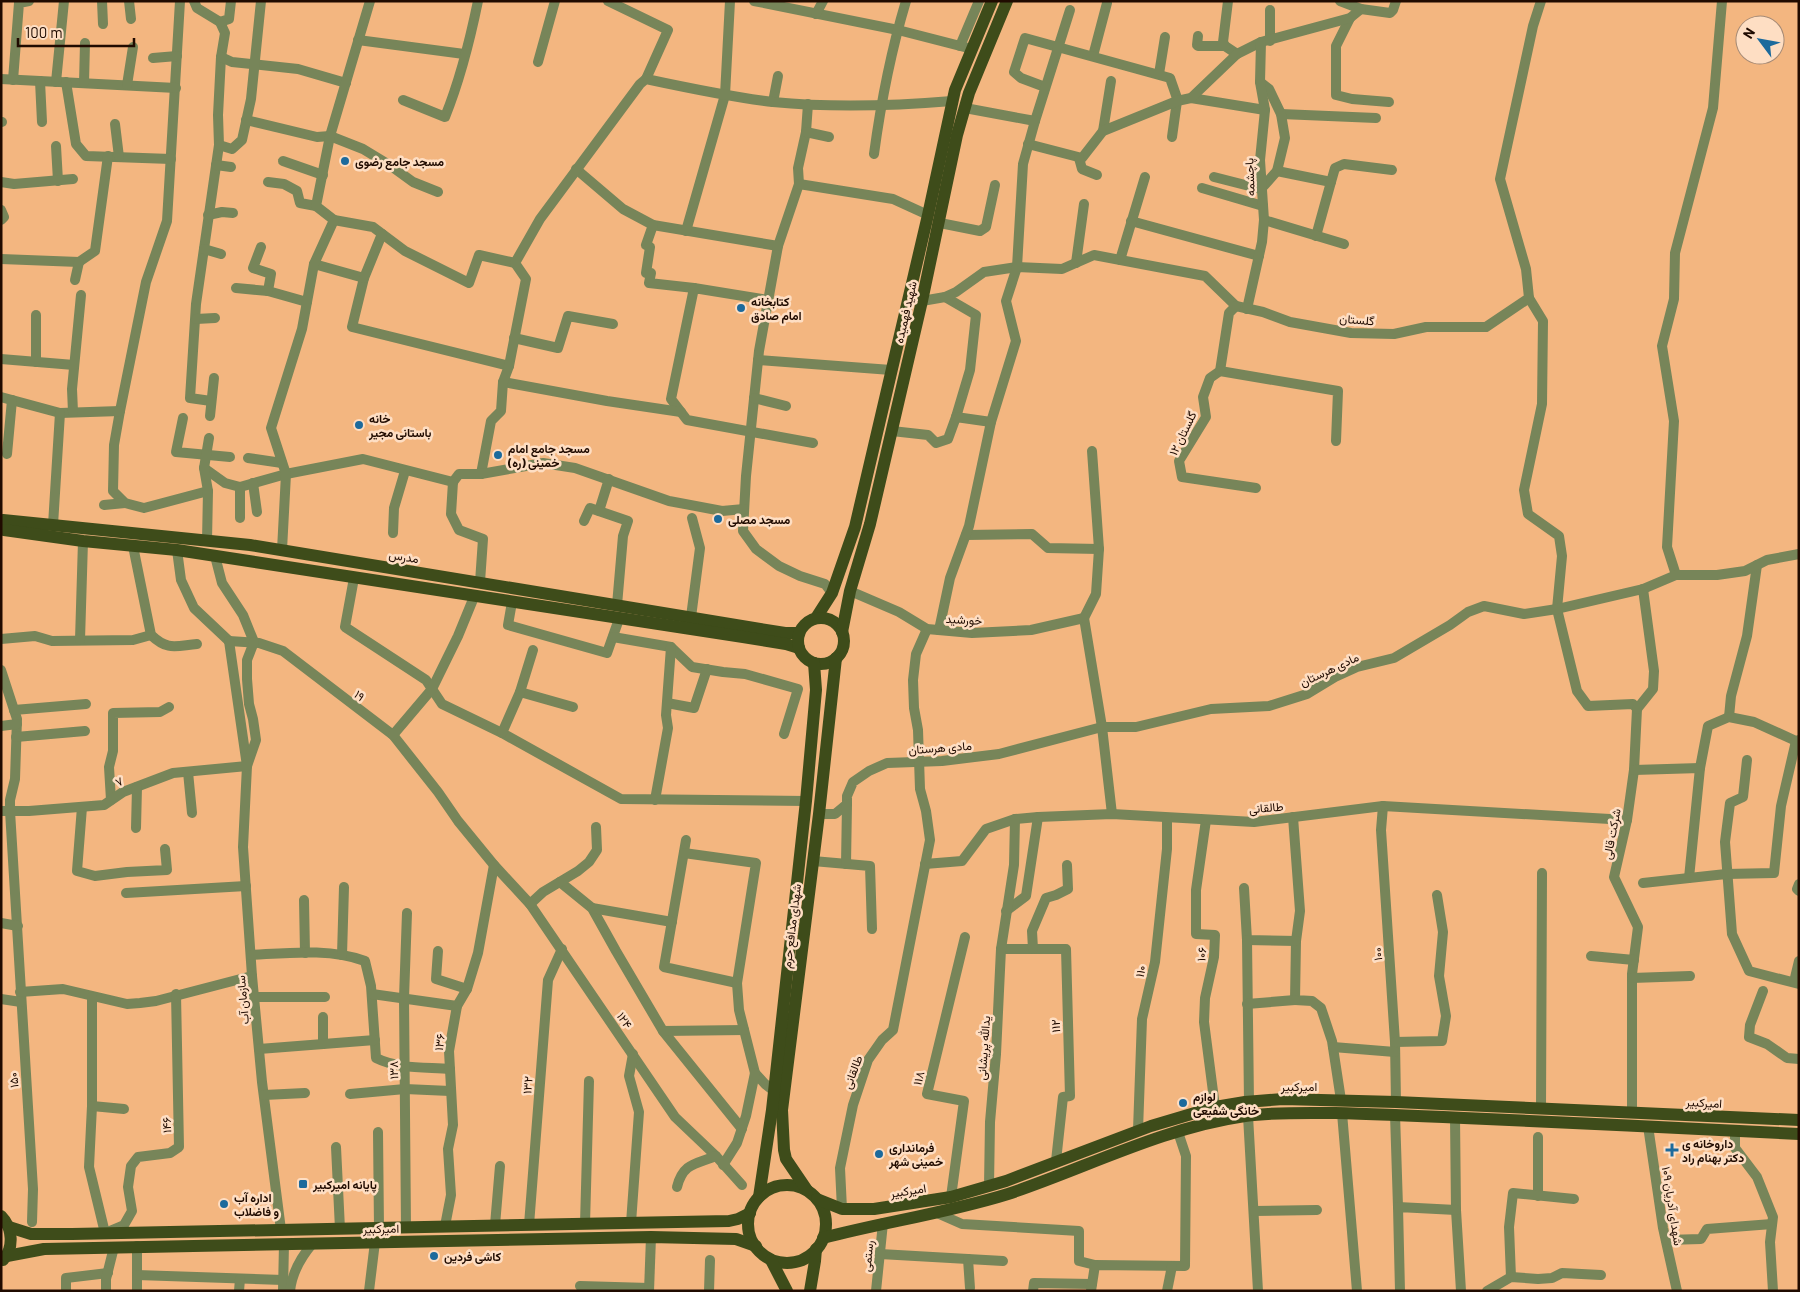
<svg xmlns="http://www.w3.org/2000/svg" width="1800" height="1292" font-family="Barlow,Vazirmatn,sans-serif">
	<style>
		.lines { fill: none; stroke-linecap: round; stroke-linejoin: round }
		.minor { stroke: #778559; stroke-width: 10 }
		.major { stroke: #3e4c1a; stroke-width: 12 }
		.poi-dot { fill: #1c6a9c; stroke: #fedec3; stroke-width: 2 }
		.labels { text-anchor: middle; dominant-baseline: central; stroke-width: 5; stroke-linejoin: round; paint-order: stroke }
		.poi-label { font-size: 12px; font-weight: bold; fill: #200b00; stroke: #fedec3; text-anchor: start }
		.street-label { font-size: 12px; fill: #200b00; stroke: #fedec3 }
	</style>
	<rect width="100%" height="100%" fill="#f3b680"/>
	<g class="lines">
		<!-- minor -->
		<g class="minor">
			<path d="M102,1l1,23"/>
			<path d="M129,1l2,18"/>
			<path d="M180,1l-13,220 -21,61 -26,129 -6,34 -1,46 12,12 19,5 64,-17"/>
			<path d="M194,1l3,7 23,14 5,11 -4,24 -3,58 1,30 -23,159 -6,94 21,3"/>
			<path d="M608,1l60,29 -22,49"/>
			<path d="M754,1l144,29 74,19"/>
			<path d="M1228,1l-5,41 2,4 12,8"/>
			<path d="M1340,1l21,8 29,4 3,-3 3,-9"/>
			<path d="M816,14l7,-13"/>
			<path d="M1350,18l-14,28v49l16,4 37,3"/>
			<path d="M220,22l9,-3 2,-18"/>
			<path d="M1198,36l-1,9 1,1h27"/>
			<path d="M358,40l106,14"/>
			<path d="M1270,41v-31"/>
			<path d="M960,46l19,-45"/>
			<path d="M1093,56l14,-53"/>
			<path d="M221,57l11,5 66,7 48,14"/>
			<path d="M153,58l24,-2"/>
			<path d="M538,62l17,-61"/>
			<path d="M1159,74l6,-37"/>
			<path d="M1,79l175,9"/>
			<path d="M13,80l6,-77 10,-2"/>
			<path d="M40,81l2,41"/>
			<path d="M56,82l8,-81"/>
			<path d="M66,82l10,62 10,12 85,3"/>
			<path d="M84,83l1,-40"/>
			<path d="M127,85l6,-38"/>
			<path d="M1045,87l-24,-9 -7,-6 11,-34 145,40 8,23"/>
			<path d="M1191,98l74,12"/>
			<path d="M403,100l42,17c15,-37 25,-77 33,-116"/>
			<path d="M773,102l5,-26"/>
			<path d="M808,104l-2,28 -8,36 1,16 -21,62 -19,105 -13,125 -3,55 13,18 23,17 21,10 25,8 7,9"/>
			<path d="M1281,114l95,4"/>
			<path d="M246,120l71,17 13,-1 33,13 28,17 22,16 25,10"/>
			<path d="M1035,121l35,-111"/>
			<path d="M1,122h1"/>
			<path d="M115,124l4,33"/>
			<path d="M1103,131l8,-50"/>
			<path d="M806,132l23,5"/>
			<path d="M1172,137l5,-36"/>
			<path d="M1028,144l54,14 21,-27 74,-30 14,-3 46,-44 24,-12 89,-24 11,-9"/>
			<path d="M219,145l13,4 10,-9 9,-41 10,-98"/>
			<path d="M56,146l2,35"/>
			<path d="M874,154c7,-52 17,-103 32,-153"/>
			<path d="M1079,158l3,11 15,6"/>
			<path d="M283,161l40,14"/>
			<path d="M216,165l15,2"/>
			<path d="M576,169l47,40 30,16 125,21"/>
			<path d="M1277,171l54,11 -15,54"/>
			<path d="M1214,177l47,12 16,-18 8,-33 -4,-24 -12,-25 -9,-7"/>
			<path d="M1,182l13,2 59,-5"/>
			<path d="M268,182l16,2 13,7 3,12 16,3"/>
			<path d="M1331,182l4,-14 9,-4 48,6"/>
			<path d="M799,184l94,15 35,16"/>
			<path d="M1202,188l61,18"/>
			<path d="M1,210l3,7 -3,3"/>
			<path d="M208,215l14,-3 11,1"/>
			<path d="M334,220l39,7 32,24 64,32 10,-28 36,8"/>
			<path d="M1264,220l80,24"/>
			<path d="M1131,221l128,35"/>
			<path d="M940,223l40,8 6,-4 9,-42"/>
			<path d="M653,225l-7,20 4,2 -4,26h5l-2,10 45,5"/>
			<path d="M686,231l39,-136 5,-94"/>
			<path d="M261,247l-8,21 18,6 -3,17 39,11"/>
			<path d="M204,249l17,5"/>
			<path d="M1,259l78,3 16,-11 13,-95"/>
			<path d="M1120,260l25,-83"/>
			<path d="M1076,263l8,-59"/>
			<path d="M314,264l50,14 -12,49 157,39"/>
			<path d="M364,278l18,-44"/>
			<path d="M75,280l4,-18"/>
			<path d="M236,288l32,3"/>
			<path d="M945,297l31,18 -6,55 -14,47"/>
			<path d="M1529,298l14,23 -1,83 -18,86 4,24 31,22 3,20 -5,53 20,82 11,15 45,-2 4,5 -3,61 -7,50 -13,57 24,50 -6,47v139"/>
			<path d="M768,300l-74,-12 -23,111 16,21 126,23"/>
			<path d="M922,301l23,-4 11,-5 28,-20 33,-5 45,2 32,-14 111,21 31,30 27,6 27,10 61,11 43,1 32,-7h60l43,-29 -3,-29 -26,-90 33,-153 8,-25"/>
			<path d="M1236,306l-7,7 -9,58 -10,7 -7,19 3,20 -27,44 3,16 74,11"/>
			<path d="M1247,309l15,-67 2,-22 -4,-60 5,-50 -5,-28 1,-40"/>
			<path d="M196,319l19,-1"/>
			<path d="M514,338l44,10 10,-32 45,8"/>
			<path d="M1,359l73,6"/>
			<path d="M758,360l133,10"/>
			<path d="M36,362v-47"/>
			<path d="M1220,371l118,20 -2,50"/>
			<path d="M503,382l104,19 74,11"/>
			<path d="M1,397l59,16 60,-2"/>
			<path d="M754,398l32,8"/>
			<path d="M73,412l-1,-23 9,-94"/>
			<path d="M210,416l4,-38"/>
			<path d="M183,418l-7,34 54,5"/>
			<path d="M892,431l36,4 8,8 12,-4 8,-22 35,5"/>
			<path d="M7,454l5,-54"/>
			<path d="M248,458l34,5"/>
			<path d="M204,468l21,15 15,4 46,-13 77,-15 90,23"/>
			<path d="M481,474l10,-53 10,-10 2,-29 6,-16 17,-87 -11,-16 25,-44 100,-135 6,-5c42,9 84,18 127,23 61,6 119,4 179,-1"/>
			<path d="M453,482l6,-8h22l62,-11 32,5 94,33 53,10 22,-2"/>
			<path d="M453,482l-2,32 8,16 24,9 -3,43"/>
			<path d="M253,483l4,29"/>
			<path d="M104,505l21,-2"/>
			<path d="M599,511l10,-32"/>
			<path d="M240,518v-31"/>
			<path d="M584,521l6,-13 38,13 -5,15 -6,69"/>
			<path d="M53,525l7,-112"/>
			<path d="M393,533l1,-25 11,-37"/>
			<path d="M966,535l66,-1 16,14 51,1"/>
			<path d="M207,541l1,-50 -4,-23 5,-30"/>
			<path d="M133,546l18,89c17,16 24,11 46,9"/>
			<path d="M177,550l4,30 13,28 35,33"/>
			<path d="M282,550l4,-76 -15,-46 31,-99 12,-65 20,-44 -18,-14 14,-70 40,-135"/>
			<path d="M215,556l7,27 21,32 11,27"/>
			<path d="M1676,575l-9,-28 7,-126 -12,-75 12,-47 1,-46 38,-145 9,-107"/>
			<path d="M354,578l-9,49 81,53 16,24 60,29 119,66 185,2"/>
			<path d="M850,591l49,21 28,17 45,4 59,-3 53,-12"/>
			<path d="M512,602l-4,23 99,28 12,-34"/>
			<path d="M691,617l9,-69 -8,-30"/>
			<path d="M1084,618l18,109 10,87"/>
			<path d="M1084,618l12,-24 3,-45 -7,-98"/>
			<path d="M939,630l11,-52 19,-52 22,-104 25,-81 -10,-40 11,-34 6,-103 12,-43 -70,-13"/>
			<path d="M613,637l58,10 21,20 31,5 22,2 53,15 -14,45"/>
			<path d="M1,639l34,-3 17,5 81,-1 18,-5"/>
			<path d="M80,640l3,-99"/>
			<path d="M229,641l30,2 24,8 110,84 45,57 20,29 36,44 36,39 145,213 41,39 26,29"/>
			<path d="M229,641l18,125 -4,81 9,129 10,106 19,148"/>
			<path d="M1,670l16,49 -2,60 -5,21v11l23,378 -1,33"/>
			<path d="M520,692l53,15"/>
			<path d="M667,703l27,5 13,-39"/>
			<path d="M1637,709l16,-20 1,-18 -11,-82"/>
			<path d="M14,710l72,-6"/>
			<path d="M1729,717l2,-21 16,-60 10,-71"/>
			<path d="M1,726l16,-2"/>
			<path d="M502,733l18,-41 13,-42"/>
			<path d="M393,735l39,-46 26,-53 16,-39"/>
			<path d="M16,737l69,-6"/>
			<path d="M1747,760l-4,37 -13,6 -5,39 7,92 17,37 50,13"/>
			<path d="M1700,768l8,-42 21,-9 25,5 42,19 3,-1"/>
			<path d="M1634,770l66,-2 -11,110"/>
			<path d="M188,772l4,41"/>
			<path d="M111,800l-2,-33 4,-16v-38l47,-1 9,-5"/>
			<path d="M655,800l13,-72 -2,-13 5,-68"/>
			<path d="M1383,806l-2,24 14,212 1,60"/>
			<path d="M82,807l-5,64 18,5 32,-4 40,-2 -2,-21"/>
			<path d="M1,811h28l75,-6 19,-13 50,-19 74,-7 9,-26 -3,-21 -4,-15 -2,-25v-19l7,-18"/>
			<path d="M819,814h16l12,-10v-8l6,-14 16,-11 18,-8 55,-2 57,-7 103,-27h34l75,-18 58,-3 38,-12 28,-17 22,-10 37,-9 56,-33 18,-13 16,-6 40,8 33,-5 86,-20 33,-14h41l28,-4 22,-11 32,-6"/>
			<path d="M1293,817l7,94 -4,30 -1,59 17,1 9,7 11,33 9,59"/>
			<path d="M1206,820l-10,70v44l19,1 -1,22 -9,41 -1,24 11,85"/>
			<path d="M136,828l1,-41"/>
			<path d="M686,840l-22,127 73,16"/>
			<path d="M684,853l72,10 -19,120 2,27 16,63 10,11 9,7"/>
			<path d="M813,861l57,5 2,63"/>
			<path d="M846,864l1,-60"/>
			<path d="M925,864l37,-3 24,-32 29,-10 23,-2 74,-3 142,8 129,-16 244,14"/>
			<path d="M560,882l32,26 24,43 47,80 79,98"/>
			<path d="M1643,883l83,-9 48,-1 7,-67 15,-65"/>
			<path d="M1799,884l-2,5 2,2"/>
			<path d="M1244,888l3,52 49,1"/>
			<path d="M126,893l120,-7"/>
			<path d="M304,900l1,53"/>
			<path d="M530,904l13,-12 35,-21 11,-9 8,-12 -1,-23"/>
			<path d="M592,908l80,14"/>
			<path d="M1006,911l20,-15 12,-79"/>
			<path d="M1,923l17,3"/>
			<path d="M1247,940l2,162"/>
			<path d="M1001,949h65l4,147 -7,1 -7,64"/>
			<path d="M1033,949l-1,-18 14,-33 10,-3 12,-6 -1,-24"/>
			<path d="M438,951l-2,28 31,10"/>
			<path d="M251,955c37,-2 79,-7 114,6l6,25 5,72c22,11 49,9 74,11"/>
			<path d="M342,955l2,-68"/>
			<path d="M1591,956l43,4"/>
			<path d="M1632,978l58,-2"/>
			<path d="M1794,982l5,-21"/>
			<path d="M1763,991l-13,34 -1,12 18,7 20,14 12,1"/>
			<path d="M20,992l43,-3 64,15 13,-1 16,-2 96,-25"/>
			<path d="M372,994l85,12"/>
			<path d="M92,997v109l-3,61 16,66 19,-8 8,-14 -4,-24 3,-21 7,-9 32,-4 9,-6 -3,-153"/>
			<path d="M254,997h71"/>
			<path d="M1,999l20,3"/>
			<path d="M1247,1004l48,-4"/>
			<path d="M663,1031l81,-1"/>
			<path d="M1395,1042l47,-1 4,-25 -7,-40 4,-44 -6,-37"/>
			<path d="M323,1044v-27"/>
			<path d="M1333,1047l62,5"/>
			<path d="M259,1049l116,-9"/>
			<path d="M350,1094l55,-5 45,2"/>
			<path d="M264,1095l41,-2"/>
			<path d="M92,1106l32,3"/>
			<path d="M1541,1109l1,-236"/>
			<path d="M1342,1113l15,178"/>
			<path d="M1395,1114l3,93"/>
			<path d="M1248,1116l10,175"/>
			<path d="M1455,1117l1,93 5,81"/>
			<path d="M1648,1126l15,102 14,63"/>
			<path d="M1138,1130l4,-111 13,-57 12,-113v-31"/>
			<path d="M1735,1130v18l22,29 16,40 -3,25 3,49"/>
			<path d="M378,1132l1,96"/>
			<path d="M1538,1137v59"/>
			<path d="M336,1147l4,82"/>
			<path d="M723,1165l14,-22 9,-27 9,-43"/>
			<path d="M989,1186l1,-64 6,-68 5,-105 13,-84 1,-46"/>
			<path d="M677,1187c6,-24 19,-23 39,-31"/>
			<path d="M951,1197l13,-96 -37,-7 38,-157"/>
			<path d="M842,1209l-2,-41 13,-63 15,-45 14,-20 11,-10 37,-190 -4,-29 -6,-22 -2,-59 -4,-22 -1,-28 3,-26 11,-25"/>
			<path d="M1254,1211l63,-1"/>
			<path d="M937,1213l25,11 117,7v30l16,4"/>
			<path d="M631,1223l8,-111 -10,-36 4,-22"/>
			<path d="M585,1224l4,-143"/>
			<path d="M495,1225l5,-59"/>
			<path d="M529,1225l19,-245 14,-31"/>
			<path d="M445,1226l6,-31 -3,-46 5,-24 -4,-74 8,-45 10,-17 11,-36 16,-88"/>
			<path d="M406,1227l-2,-229 3,-85"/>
			<path d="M1666,1240l35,-1 6,-10 65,-5"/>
			<path d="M137,1246v45"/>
			<path d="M880,1254l123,7"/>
			<path d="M968,1259l2,29"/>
			<path d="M137,1275l146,5"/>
			<path d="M1511,1277l-2,-50 4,-34 61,6"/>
			<path d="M580,1286l69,2"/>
			<path d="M66,1291v-13l42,-5"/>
			<path d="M106,1291v-12l8,-32"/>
			<path d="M239,1291l1,-12"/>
			<path d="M283,1291l1,-47"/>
			<path d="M290,1291c2,-19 11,-34 23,-48"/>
			<path d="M369,1291l6,-49"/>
			<path d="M649,1291l2,-54"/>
			<path d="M709,1291l1,-31"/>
			<path d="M876,1291l7,-68"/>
			<path d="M1033,1291l1,-8 58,1"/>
			<path d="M1091,1291l4,-26 90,1 1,-110 -8,-24"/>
			<path d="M1167,1291l5,-25"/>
			<path d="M1400,1291l-2,-84 58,3"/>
			<path d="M1487,1291l24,-14 27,2 14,-1 10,-5 39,2"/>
		</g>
		<!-- major -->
		<g class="major">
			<path d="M3,520l247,25 535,88h14"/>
			<path d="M4,530l79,11 94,9 566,87 43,7 13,4"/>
			<path d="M816,618l16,-25 23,-66 73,-312 27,-125 37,-89"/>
			<circle cx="821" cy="641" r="23"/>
			<path d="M842,632l8,-41 20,-67 52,-223 35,-166 12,-42 38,-92"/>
			<circle cx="787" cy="1224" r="39"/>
			<path d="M807,1190l-21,-31 -2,-9 -2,-40 37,-296 17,-156"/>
			<path d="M759,1197l13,-87 34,-309 10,-111 -2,-27"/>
			<path d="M817,1199l25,10h32l77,-12 55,-16 145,-55 64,-19 30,-5 38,-3 113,3 403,18"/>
			<path d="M1,1216c12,12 13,32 2,44"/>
			<path d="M9,1227l22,7h41l657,-13 9,-2 12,-6"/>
			<path d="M823,1238c61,-16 124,-25 185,-44 78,-26 154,-66 237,-78 30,-4 59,-3 90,-3 43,1 86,3 129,5 112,5 223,10 335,16"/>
			<path d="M7,1256l37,-7 607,-12 85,2 20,7"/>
			<path d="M771,1260l16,31"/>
			<path d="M810,1291l5,-30 1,-12"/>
		</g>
	</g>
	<!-- markers -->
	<g class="poi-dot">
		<circle cx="345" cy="161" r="5"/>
		<circle cx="741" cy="308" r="5"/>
		<circle cx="359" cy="425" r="5"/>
		<circle cx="498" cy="455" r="5"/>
		<circle cx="718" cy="519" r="5"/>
		<circle cx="1183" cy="1103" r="5"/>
		<path d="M1669.5 1142.5h5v5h5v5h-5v5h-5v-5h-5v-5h5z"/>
		<circle cx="879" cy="1154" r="5"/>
		<rect x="298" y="1179" width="10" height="10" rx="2.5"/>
		<circle cx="224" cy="1204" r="5"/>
		<circle cx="434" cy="1256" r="5"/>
	</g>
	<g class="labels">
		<!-- poi labels -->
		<g class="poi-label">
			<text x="355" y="161">مسجد جامع رضوی</text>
			<text x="751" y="301">کتابخانه<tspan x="751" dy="14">امام صادق</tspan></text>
			<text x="369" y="418">خانه<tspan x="369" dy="14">باستانی مجیر</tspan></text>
			<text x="508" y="448">مسجد جامع امام<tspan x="508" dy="14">خمینی (ره)</tspan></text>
			<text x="728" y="519">مسجد مصلی</text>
			<text x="1193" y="1096">لوازم<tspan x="1193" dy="14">خانگی شفیعی</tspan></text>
			<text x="1682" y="1143">داروخانه ی<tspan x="1682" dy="14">دکتر بهنام راد</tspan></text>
			<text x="889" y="1147">فرمانداری<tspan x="889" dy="14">خمینی شهر</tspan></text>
			<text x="313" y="1184">پایانه امیرکبیر</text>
			<text x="234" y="1197">اداره آب<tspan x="234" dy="14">و فاضلاب</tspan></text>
			<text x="444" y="1256">کاشی فردین</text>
		</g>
		<!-- street labels -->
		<g class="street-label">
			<text transform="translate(1249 177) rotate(-92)">پاچشمه</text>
			<text transform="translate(905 312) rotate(-77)">شهید فهمیده</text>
			<text transform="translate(1357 319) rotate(5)">گلستان</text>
			<text transform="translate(1182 433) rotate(-64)">گلستان ۱۲</text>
			<text transform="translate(404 556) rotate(9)">مدرس</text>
			<text transform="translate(964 619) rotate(3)">خورشید</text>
			<text transform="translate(1329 669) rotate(-25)">مادی هرستان</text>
			<text transform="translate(360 695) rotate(37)">۱۹</text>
			<text transform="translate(940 747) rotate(-4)">مادی هرستان</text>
			<text transform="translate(119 781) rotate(-27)">۷</text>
			<text transform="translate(1266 807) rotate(-5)">طالقانی</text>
			<text transform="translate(1611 834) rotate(-79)">شرکت قالی</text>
			<text transform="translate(791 926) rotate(-83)">شهدای مدافع حرم</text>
			<text transform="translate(1201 954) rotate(-84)">۱۰۶</text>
			<text transform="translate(1377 954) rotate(-93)">۱۰۰</text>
			<text transform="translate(1140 971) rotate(-77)">۱۱۰</text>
			<text transform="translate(242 1000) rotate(-95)">سازمان آب</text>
			<text transform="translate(625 1020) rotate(56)">۱۲۴</text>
			<text transform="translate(1055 1026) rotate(-92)">۱۱۲</text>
			<text transform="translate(439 1042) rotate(-82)">۱۳۶</text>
			<text transform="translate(983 1048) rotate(-86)">یدالله پریشانی</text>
			<text transform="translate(393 1070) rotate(-91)">۱۳۸</text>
			<text transform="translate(852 1072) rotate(-69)">طالقانی</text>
			<text transform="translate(918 1078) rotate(-75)">۱۱۸</text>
			<text transform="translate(13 1080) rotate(-94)">۱۵۰</text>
			<text transform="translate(527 1085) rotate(-86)">۱۳۲</text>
			<text x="1299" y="1086">امیرکبیر</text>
			<text transform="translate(1704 1102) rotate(3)">امیرکبیر</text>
			<text transform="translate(166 1125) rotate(-91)">۱۴۶</text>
			<text transform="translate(908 1190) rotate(-9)">امیرکبیر</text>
			<text transform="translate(1673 1206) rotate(81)">شهدای آدریان ۱۰۹</text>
			<text transform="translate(381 1228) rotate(-1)">امیرکبیر</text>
			<text transform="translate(867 1256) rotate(-84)">رستمی</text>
		</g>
	</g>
	<!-- border -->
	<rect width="1800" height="1292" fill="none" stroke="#200b00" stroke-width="5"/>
	<!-- north arrow -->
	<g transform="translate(1760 40) rotate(302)"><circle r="24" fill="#fedec3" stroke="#a58a75"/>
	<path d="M0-4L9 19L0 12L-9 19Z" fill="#1c6a9c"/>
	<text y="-8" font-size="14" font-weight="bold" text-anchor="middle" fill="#200b00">N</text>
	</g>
	<!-- scale -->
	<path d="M18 38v8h116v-8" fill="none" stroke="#200b00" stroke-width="2.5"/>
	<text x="25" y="38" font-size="15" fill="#200b00" stroke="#fedec3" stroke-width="4" paint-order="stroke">100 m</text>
</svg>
